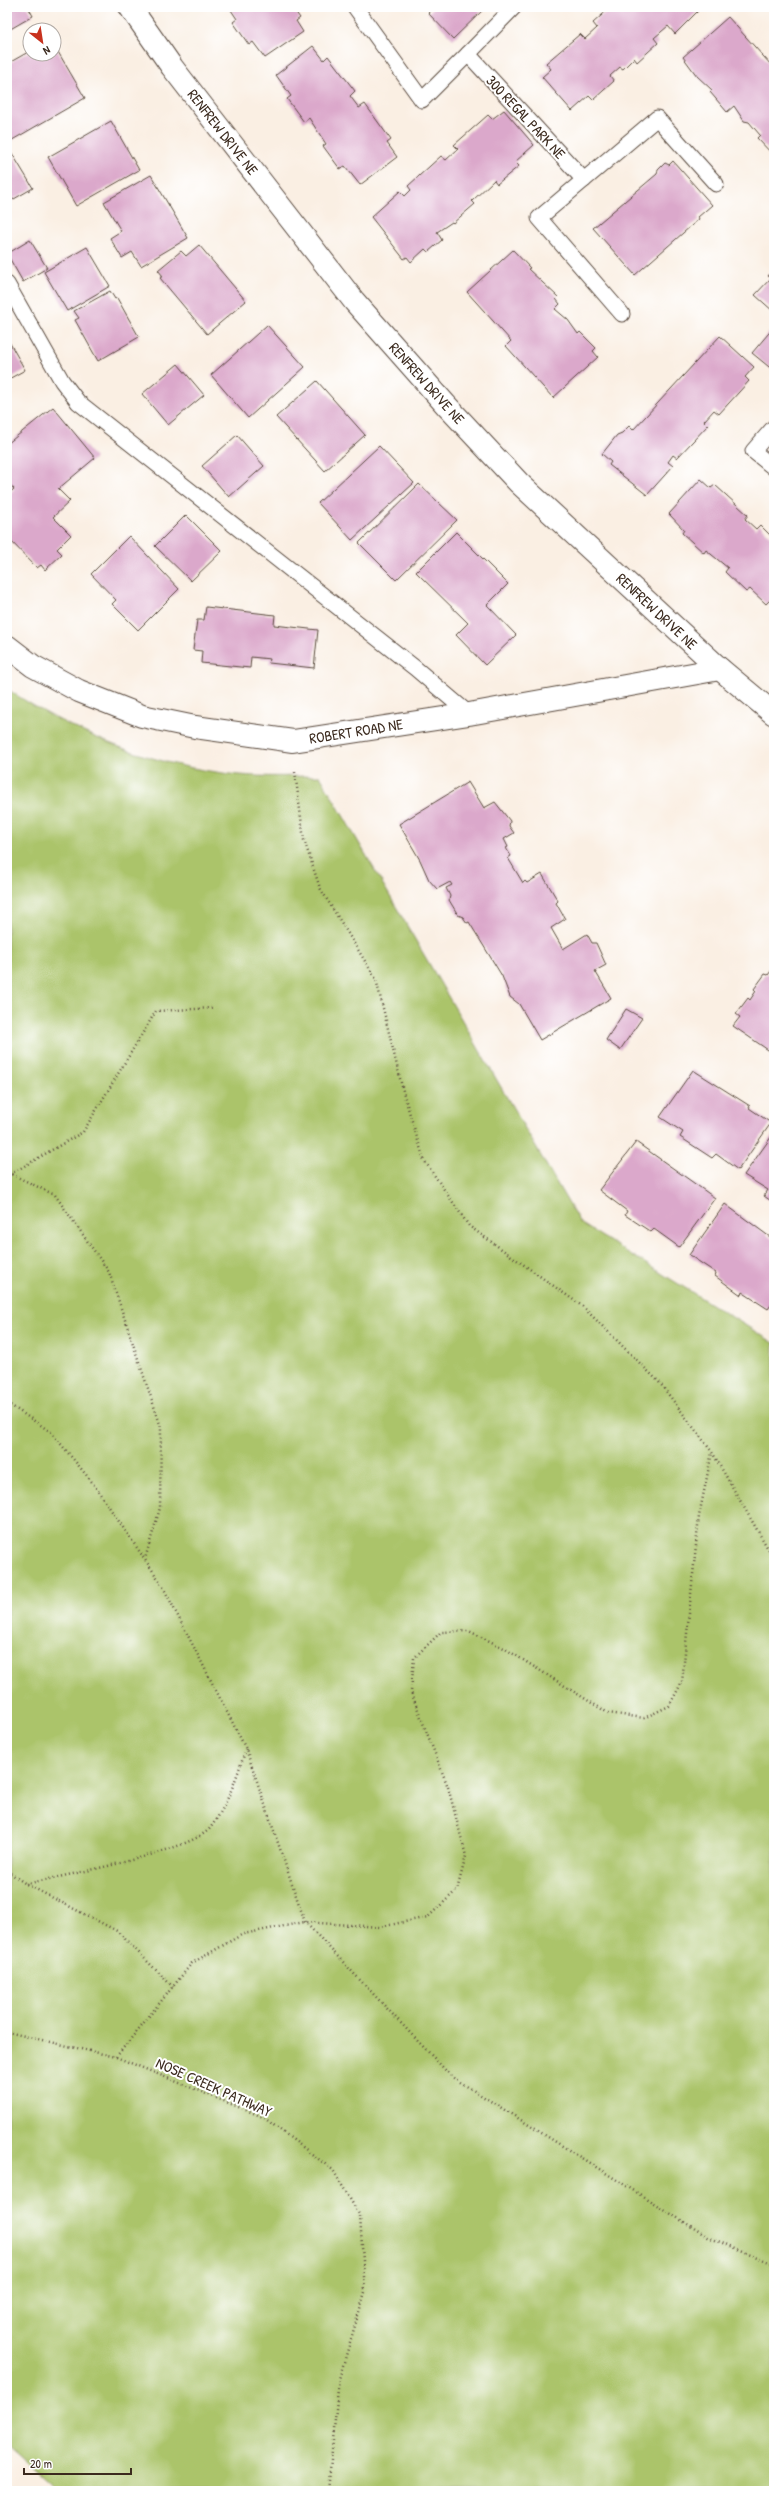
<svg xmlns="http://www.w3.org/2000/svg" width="781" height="2498" font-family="'Patrick Hand',sans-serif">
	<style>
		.green { fill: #abc46a; stroke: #737744 }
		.building { fill: #dba8cb }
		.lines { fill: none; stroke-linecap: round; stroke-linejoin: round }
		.lane-casing { stroke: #58483c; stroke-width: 17 }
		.street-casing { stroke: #58483c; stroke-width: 24 }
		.path { stroke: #58483c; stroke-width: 2.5; stroke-dasharray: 1 3; stroke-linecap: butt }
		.lane { stroke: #fff; stroke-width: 15 }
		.street { stroke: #fff; stroke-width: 22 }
		.labels { text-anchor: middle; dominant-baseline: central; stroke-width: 4; stroke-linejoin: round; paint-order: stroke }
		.street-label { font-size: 15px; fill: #3b2a1e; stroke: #fff }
	</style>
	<rect width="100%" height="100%" fill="#fff"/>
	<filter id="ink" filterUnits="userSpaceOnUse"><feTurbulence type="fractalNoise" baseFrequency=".025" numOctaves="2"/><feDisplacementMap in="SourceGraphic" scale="8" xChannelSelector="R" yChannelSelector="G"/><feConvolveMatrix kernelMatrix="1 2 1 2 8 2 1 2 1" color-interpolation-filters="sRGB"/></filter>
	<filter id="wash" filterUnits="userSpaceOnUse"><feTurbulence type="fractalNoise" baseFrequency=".012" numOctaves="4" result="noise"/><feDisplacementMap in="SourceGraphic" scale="16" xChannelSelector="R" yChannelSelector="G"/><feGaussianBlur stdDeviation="0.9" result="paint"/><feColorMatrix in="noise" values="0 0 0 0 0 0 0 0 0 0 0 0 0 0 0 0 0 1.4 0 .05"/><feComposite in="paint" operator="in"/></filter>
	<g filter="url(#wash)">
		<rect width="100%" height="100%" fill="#faefe3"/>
		<!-- green -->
		<path class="green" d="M7,689c65,43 138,74 216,84 32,5 65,3 97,3l260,447 194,120v1148h-717l-50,-45z"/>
		<g id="blocks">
			<!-- building -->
			<g class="building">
				<path d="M7,7h21l5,9 -26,15z"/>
				<path d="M229,7h63l8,11 -4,3 7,11 -38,26 -12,-16 -4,3 -16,-23 4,-3z"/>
				<path d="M434,7h47l2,3 -30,29 -25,-26z"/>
				<path d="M611,7h91l-27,27 -7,-8 -14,12 4,5 -21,19 -3,-4 -11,11 -3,-2 -10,9 4,5 -21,19 -4,-4 -17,15 -30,-34 9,-8 -5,-6 34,-29 5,5 12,-11 -4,-5z"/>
				<path d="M728,17l44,49 2,-2v92l-17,-18 3,-3 -11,-13 -5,-1 -10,-15 -7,6 -17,-20 2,-2 -15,-14 -14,-19z"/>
				<path d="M54,45l31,53 -78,45v-79l23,-13v3h24z"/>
				<path d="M313,46l11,14 4,-4 27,35 -5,5 9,12 6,-4 26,36 -4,3 10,14 -37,28 -15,-19 -5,3 -17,-23 3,-2 -17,-26 -5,4 -17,-23 4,-3 -15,-21z"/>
				<path d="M504,110l30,35 -19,17 4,4 -22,18 -3,-4 -22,21 3,3 -22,19 -1,-1 -15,10 5,8 -14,12 -3,-3 -14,13 -4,-5 -3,2 -33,-42 29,-26 5,5 6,-6 -3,-4 33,-30 5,4 12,-11 -4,-4 34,-30 4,4z"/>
				<path d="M111,121l28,49 -63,36 -28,-49z"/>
				<path d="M10,150l23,38 -26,15v-51z"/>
				<path d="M673,161l39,44 -14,12 1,2 -64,56 -42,-47 64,-54 1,-4 7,-7 4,2z"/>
				<path d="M151,175l37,63 -47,28 -9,-14 -10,6 -12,-20 11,-7 -17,-29z"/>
				<path d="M30,240l17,28 -24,14 -16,-28z"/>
				<path d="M199,245l47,56 -39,33 -47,-56 3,-2 -5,-6 23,-19 5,5z"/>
				<path d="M87,247l23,39 -43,25 -23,-39z"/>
				<path d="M513,250l17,18 -2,1 30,28 -2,2 4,5 -5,5 13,11 10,14 2,-2 16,16 -3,3 5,6 -45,41 -47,-52 5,-5 -44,-49z"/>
				<path d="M774,269v43l-19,-17 16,-17 -3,-2z"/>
				<path d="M110,291l5,8 2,-1 22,39 -41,24 -23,-41 4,-2 -5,-7z"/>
				<path d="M267,325l38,42 -57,51 -37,-43z"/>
				<path d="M774,327v44l-22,-18z"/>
				<path d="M720,336l34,31 -9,10 4,4 -30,33 -5,-4 -10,11 4,4 -31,33 -4,-3 -5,7 5,4 -26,29 -38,-30 2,-3 -9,-8 15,-19 5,-2 7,-7 4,4z"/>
				<path d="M7,338l18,32 -18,10z"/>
				<path d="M178,364l26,31 -36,30 -26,-31z"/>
				<path d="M317,381l48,54 -40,36 -49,-54z"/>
				<path d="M53,407l42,51 -37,31 12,12 -17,16 18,18 -14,14 5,5 -17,16 -4,-5 -4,3 -30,-31v-42l7,-6 -7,-8v-37z"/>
				<path d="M237,435l27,31 -35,31 -27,-31z"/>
				<path d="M379,446l35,37 -62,57 -34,-37z"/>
				<path d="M701,479l10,9 4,-3 33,30 -3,4 11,10 4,-4 14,14v57l-8,8 -16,-15 -4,3 -21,-20 3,-4 -22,-18 -2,3 -22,-20 2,-3 -15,-16z"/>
				<path d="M419,484l38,36 -61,60 -37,-37z"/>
				<path d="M186,515l36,36 -31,30 -36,-35z"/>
				<path d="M456,532l52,52 -21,21 29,30 -31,30 -29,-30 12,-12 -52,-51z"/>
				<path d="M129,536l50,53 -41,41 -26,-26 4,-4 -25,-26z"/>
				<path d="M206,607l69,8 -1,10 44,5 -4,38 -45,-5 1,-4 -19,-2 -1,11 -49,-5 1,-12 -9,-1 4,-30h7z"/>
				<path d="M468,782l16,26 11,-6 15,19 -1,5 5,7 -10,6 4,8 -2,1 5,8 -3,2 15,25 2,-2 2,2 15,-9 16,27 -2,2 9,16 -14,9 12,21 24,-15 5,9h4l10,22 -11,6 16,27 -71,42 -21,-36 -9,-7 -8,-21 -33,-54 -2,1 -4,-6 -5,-2 -9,-15 1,-4 -4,-8 6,-3 -2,-3 -13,7 -8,-9 -9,-20 -21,-36z"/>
				<path d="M774,967v87l-41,-28 7,-9 -4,-3 12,-16 2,2 6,-9 -2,-2 11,-15 3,1z"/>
				<path d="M626,1009l16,9 -22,32 -14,-10z"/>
				<path d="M693,1070l57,36 -1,2 22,15 -33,47 -22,-16 -4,4 -32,-21 3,-5 -23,-15z"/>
				<path d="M774,1133v70l-10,-7 4,-6 -24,-15z"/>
				<path d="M636,1142l79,56 -36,49 -25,-18 -3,3 -26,-17 2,-4 -28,-21z"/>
				<path d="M725,1204l49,36v61l-6,8 -26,-17 -1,3 -26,-19 1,-3 -27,-18z"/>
			</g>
		</g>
	</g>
	<g filter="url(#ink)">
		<use href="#blocks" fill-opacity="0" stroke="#58483c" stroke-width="1"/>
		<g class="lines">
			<defs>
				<g id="lane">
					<path d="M355,7l67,93 46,-46 116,126"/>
					<path d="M468,54l46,-47"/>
					<path d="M7,284l55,97 16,21 337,266 54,46"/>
					<path d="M622,314l-83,-96 118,-100 59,66"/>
					<path d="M774,427l-21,24 21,17"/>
				</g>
				<g id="street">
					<path d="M130,7l42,60 182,234 92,104 73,78 201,186 54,45"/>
					<path d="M7,646l26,20 46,25 63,25 53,11 98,14 176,-27 251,-45"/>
				</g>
			</defs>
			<!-- lane casing -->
			<use href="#lane" class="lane-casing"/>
			<!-- street casing -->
			<use href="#street" class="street-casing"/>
			<!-- path -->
			<g class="path">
				<path d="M295,772l9,68 16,48 56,91 28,116 20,65 45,66 113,80 77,76 53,70 62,107"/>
				<path d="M7,1168l4,6 44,21 54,77 22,66 30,89 -1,81 -15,51"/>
				<path d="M7,1176l76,-44 73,-121 57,-3"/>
				<path d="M7,1403l44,29 41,50 69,101 85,166 59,173 147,155 256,160 66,27"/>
				<path d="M7,1871l19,13 91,47 56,56"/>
				<path d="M26,1884c34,-8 167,-32 185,-57 17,-23 26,-51 35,-78"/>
				<path d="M7,2032l109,25 147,60 70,53 27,46 5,76 -26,87 -11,112"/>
				<path d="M116,2057l76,-94 51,-29 62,-12 75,5 48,-10 29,-27 9,-34 -18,-69 -37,-95 3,-34 27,-26 28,-1 35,17 104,65 36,5 25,-12 13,-24 17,-166 13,-64"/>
			</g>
			<!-- lane -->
			<use href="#lane" class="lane"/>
			<!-- street -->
			<use href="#street" class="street"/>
		</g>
	</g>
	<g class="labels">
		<!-- street labels -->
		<g class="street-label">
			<text transform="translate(526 117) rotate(47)">300 REGAL PARK NE</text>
			<text transform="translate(223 132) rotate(52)">RENFREW DRIVE NE</text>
			<text transform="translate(427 383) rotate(48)">RENFREW DRIVE NE</text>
			<text transform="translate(657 611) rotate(43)">RENFREW DRIVE NE</text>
			<text transform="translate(356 731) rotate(-9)">ROBERT ROAD NE</text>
			<text transform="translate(214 2087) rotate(24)">NOSE CREEK PATHWAY</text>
		</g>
	</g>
	<!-- margin -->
	<rect width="781" height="2498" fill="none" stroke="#fff" stroke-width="24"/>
	<!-- north arrow -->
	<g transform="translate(42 42) rotate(150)"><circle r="19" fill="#ffffff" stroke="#b1aaa5"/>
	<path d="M0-3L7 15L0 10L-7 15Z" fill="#c8321e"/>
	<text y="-6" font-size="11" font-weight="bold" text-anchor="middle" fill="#3b2a1e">N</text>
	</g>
	<!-- scale -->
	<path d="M24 2468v6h107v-6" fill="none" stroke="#3b2a1e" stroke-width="2"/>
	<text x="30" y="2468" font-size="12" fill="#3b2a1e" stroke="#ffffff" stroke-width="3" paint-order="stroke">20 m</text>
</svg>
